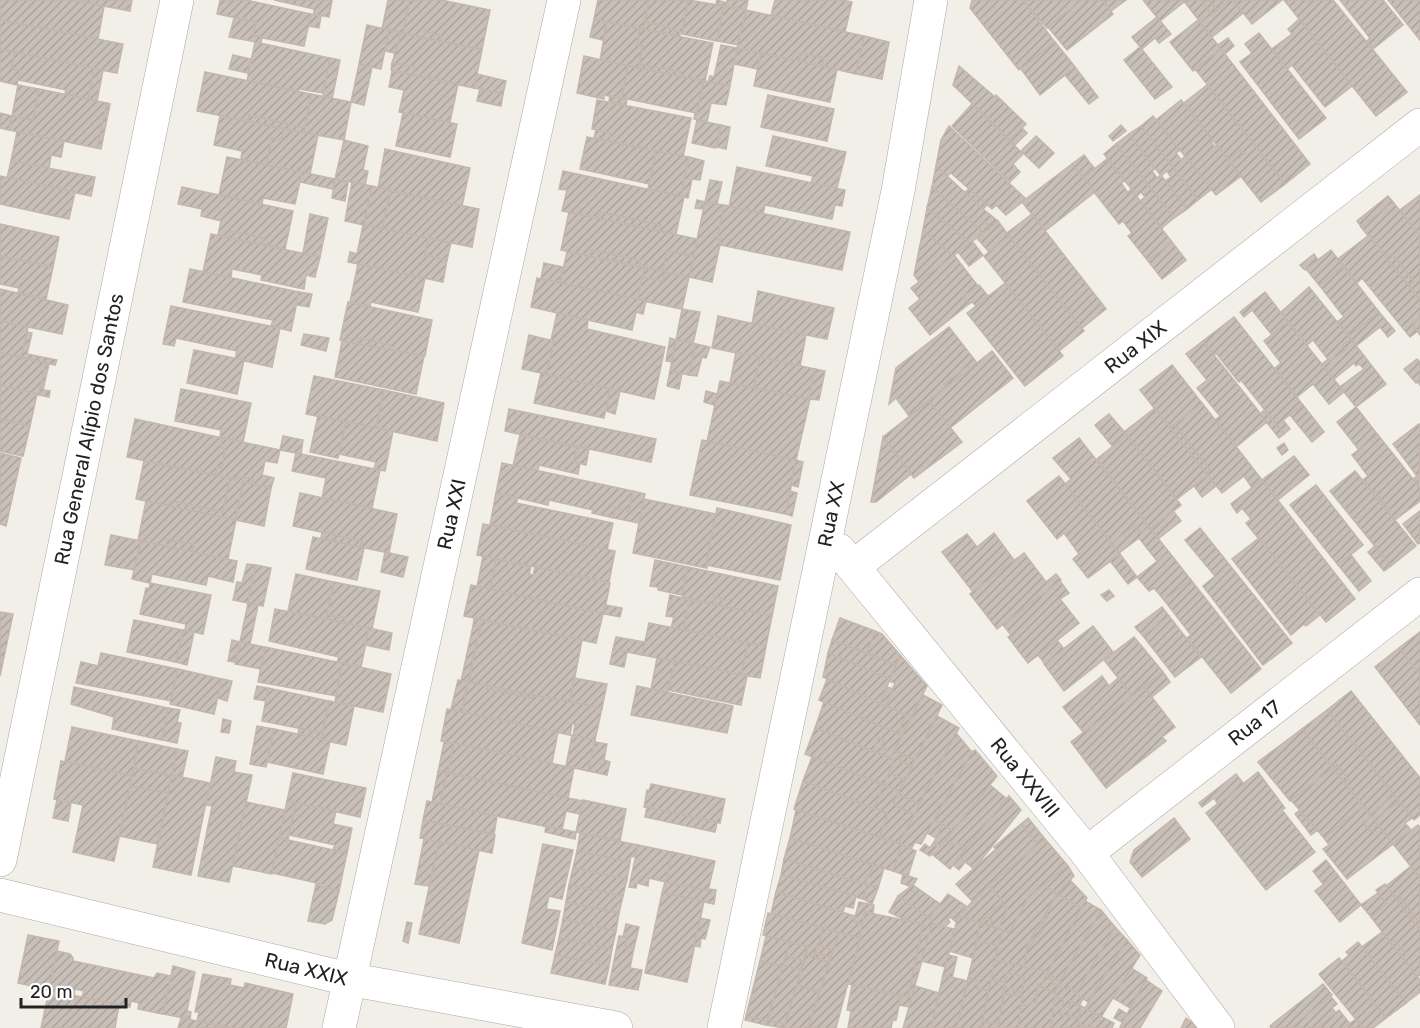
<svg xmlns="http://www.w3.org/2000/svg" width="1420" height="1028" font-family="Rubik,sans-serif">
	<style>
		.building { fill: url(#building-hatch); stroke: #c4b6ab; stroke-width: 1.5 }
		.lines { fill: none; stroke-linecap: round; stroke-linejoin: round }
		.minor-casing { stroke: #a9a9a9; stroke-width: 34 }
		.minor { stroke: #fff; stroke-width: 33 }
		.labels { text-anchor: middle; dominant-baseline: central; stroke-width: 5; stroke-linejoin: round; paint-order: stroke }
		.street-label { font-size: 20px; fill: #222; stroke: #fff }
	</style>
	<defs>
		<pattern id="building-hatch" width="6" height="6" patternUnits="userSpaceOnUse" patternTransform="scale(1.5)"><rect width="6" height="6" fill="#c7bfb8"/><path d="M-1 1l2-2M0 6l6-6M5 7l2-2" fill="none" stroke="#aba49e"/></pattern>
	</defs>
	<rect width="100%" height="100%" fill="#f2efe9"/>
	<!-- building -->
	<g class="building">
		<path d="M0,0h73l31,6 -6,33 -98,-19z"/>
		<path d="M73,0h59l-2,11z"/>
		<path d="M220,0h26l65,14 -7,32 -51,-10 3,-14 -39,-8z"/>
		<path d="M274,0h58l-3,17 -15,-3v-5z"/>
		<path d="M388,0h22l-7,33 -21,-4z"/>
		<path d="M410,0h31l49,10 -8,39 -42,-8 1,-5 -16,-4 -1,6 -21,-5z"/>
		<path d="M598,0h51l-6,29 -49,-10z"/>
		<path d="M649,0h39l-6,32 -14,-3v-2l-23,-5z"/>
		<path d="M688,0l36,6 -7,35 -35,-7z"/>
		<path d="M717,0l10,3v-3h21l-2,10 -30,-6z"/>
		<path d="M775,0h67l10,2 -7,30 -74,-17z"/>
		<path d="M972,0h51l32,42 -36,28 -49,-62z"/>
		<path d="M1023,0h59l-35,28z"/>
		<path d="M1082,0h20l11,14 -46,36 -19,-23z"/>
		<path d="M1102,0h24l-15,11z"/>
		<path d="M1143,0h40l1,2 -24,19z"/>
		<path d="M1183,0h18l11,14 -11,9z"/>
		<path d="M1201,0h8l8,10 -5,4z"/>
		<path d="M1209,0h21l-13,10z"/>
		<path d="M1230,0h3l10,13 -31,24 -11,-14z"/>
		<path d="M1233,0h49l-30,24z"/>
		<path d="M1284,0h49l74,92 -31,24z"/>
		<path d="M1340,0h43l20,25 -30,24 -7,-7 4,-4z"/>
		<path d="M1388,0h32v40z"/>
		<path d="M724,6l22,4 -8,35 -21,-4z"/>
		<path d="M746,10l118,26 -8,38 -34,-8 2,-8 -24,-5 -1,8 -62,-13z"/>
		<path d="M311,14l10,2 -2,12 -11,-2z"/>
		<path d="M1157,17l14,17 -12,9 -4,-5 -13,11 -10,-12z"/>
		<path d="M234,18l22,4 -3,14 9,1 -1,6 -32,-6z"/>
		<path d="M594,19l13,3 -4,18 -13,-3z"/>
		<path d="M1299,19l53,67 -27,21 -33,-42 -5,4 -15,-20 20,-15 -4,-5z"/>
		<path d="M0,20l123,24 -6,29 -117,-23z"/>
		<path d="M1198,20l23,29 -28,22 -23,-29z"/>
		<path d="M607,22l33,7 -3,16 6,1 -5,22 -38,-8z"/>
		<path d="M645,22l23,5v2l12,3v4l-37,-7z"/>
		<path d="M367,25l22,5 -8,39 -22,-5z"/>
		<path d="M640,29l73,14 -8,38 -25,-5 1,-4 -42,-8 4,-18 -6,-1z"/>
		<path d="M389,30l12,3 -4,19 -3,1 -9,-2z"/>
		<path d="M425,32l16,4 -1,5 -16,-3z"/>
		<path d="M401,33l81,17 -8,38 -61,-13 1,-8 -22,-4z"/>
		<path d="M1259,33l67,85 -27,21 -59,-77 12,-9 -7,-9z"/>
		<path d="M864,36l25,6 -7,37 -26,-5z"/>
		<path d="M1228,38l6,8 -9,8 -7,-9z"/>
		<path d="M255,42l75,16 -7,35 -24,-4 -1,2 -51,-10z"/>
		<path d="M1055,42l20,25 -35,28 -19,-26z"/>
		<path d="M721,45l16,3 -7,38 -22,-4 2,-6 4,1z"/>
		<path d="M1140,47l32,40 -17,12 -31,-39z"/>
		<path d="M737,48l24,5 -3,16 -24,-5z"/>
		<path d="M1221,49l89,115 -25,20 -90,-115z"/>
		<path d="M0,50l15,2 -4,16 9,2 -3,15 -17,-4z"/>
		<path d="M15,52l79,16 -6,31 -23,-5 1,-4 -48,-10 2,-10 -9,-2z"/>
		<path d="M761,53l76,16 -7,33 -76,-16z"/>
		<path d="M800,53l24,5 -2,8 -23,-5z"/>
		<path d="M233,55l18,4 -3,14 -19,-4z"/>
		<path d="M584,56l44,10 -6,33 -18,-4v4l-27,-6z"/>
		<path d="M330,58l10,2 -8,39 -9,-3z"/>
		<path d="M392,63l22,4 -1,8 -22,-5z"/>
		<path d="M359,64l13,3 -8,38 -13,-3z"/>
		<path d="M639,64l42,8 -1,4 -42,-8z"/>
		<path d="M628,66l76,15 -7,32 -75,-15z"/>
		<path d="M959,66l36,31 1,-2 30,29 -16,16 -57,-55z"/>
		<path d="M1075,67l23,30 -9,7 -24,-29z"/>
		<path d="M94,68l9,2 -6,31 -9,-2z"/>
		<path d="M392,71l66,13 -8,38 -51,-10 5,-22 -15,-3z"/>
		<path d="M205,72l106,22 -6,34 -56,-13 -1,6 -51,-10z"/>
		<path d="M477,74l29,7 -3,13 -29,-6z"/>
		<path d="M704,81l26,5 -4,19 -15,-2 -4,19 -13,-3 1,-6h2z"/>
		<path d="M18,85l21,4 -6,31 -21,-4z"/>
		<path d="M1207,85l78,99 -24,18 -30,-38 13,-10 -4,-4 -12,10 -44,-57z"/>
		<path d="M39,89l68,14 -10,45 -88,-18 3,-14 21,4z"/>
		<path d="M480,89l23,5 -2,12 -24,-5z"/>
		<path d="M311,94l40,8 -7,38 -40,-7z"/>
		<path d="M768,95l66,14 -7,32 -66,-14z"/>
		<path d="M610,96l17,3 -1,6 -17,-4z"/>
		<path d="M597,100l94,18 -8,39 -74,-16 2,-8 -19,-4z"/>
		<path d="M1181,100l32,41 -2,1 4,5 2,-2 24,31 -25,19 -60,-75z"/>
		<path d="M107,103l3,1 -9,45 -4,-1z"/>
		<path d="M972,104l51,50 -10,10 7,8 -10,10 -58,-56z"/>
		<path d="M0,113l12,3 -3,14 -9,-2z"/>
		<path d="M403,113l54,11 -7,33 -54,-11z"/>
		<path d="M249,115l56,13 -1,5 -56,-12z"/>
		<path d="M220,116l64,13 -2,11 -10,-2 -6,27 -25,-6 1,-8 -28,-6z"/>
		<path d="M1153,116l27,34 -4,3 5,7 4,-4 27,33 -14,11 -57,-74z"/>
		<path d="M697,120l24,5 -5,23 -24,-5z"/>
		<path d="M721,125l9,2 -4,22 -9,-2z"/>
		<path d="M1121,125l5,6 -13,10 -4,-5z"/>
		<path d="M949,126l77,73 -20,16 -10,-10 -4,4 -41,-36 -4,3 -11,-10 5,-26z"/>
		<path d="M1141,126l57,74 -11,9 -22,-28 6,-4 -4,-6 -6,5 -32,-42z"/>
		<path d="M1022,128l5,5 -12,12 -5,-5z"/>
		<path d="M284,129l34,6 -8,39 -44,-9 6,-27 10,2z"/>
		<path d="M596,130l15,3 -2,8 -15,-3z"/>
		<path d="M17,132l47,9 -3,16 -10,-2 -2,14 -38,-8z"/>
		<path d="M1129,134l26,35 -3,2 5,7 4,-3 26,34 -13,9 -58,-74z"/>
		<path d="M773,136l73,16 -9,36 -26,-5 2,-7 -47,-10z"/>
		<path d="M1036,136l18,17 -15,15 -18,-17z"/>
		<path d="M587,137l69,14 -6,33 -70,-15z"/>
		<path d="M344,140l24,6 -5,24 5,1 -3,14 -30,-6z"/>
		<path d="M1116,144l58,74 -12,10 -22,-27 5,-4 -4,-5 -4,4 -33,-42z"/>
		<path d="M385,149l85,19 -8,38 -84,-18z"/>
		<path d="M1240,150l4,4 -13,10 -3,-4z"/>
		<path d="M656,151l33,6 -8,39 -33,-7z"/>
		<path d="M1084,155l10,13 -11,10 -11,-14z"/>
		<path d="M227,157l75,15 -7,32 -32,-6 -1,6 -43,-9z"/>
		<path d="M689,157l15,4 -4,19 -8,-1 -4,19 -7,-2z"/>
		<path d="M1107,159l18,22 -4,2 7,10 3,-4 41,53 -24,19 -20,-25 4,-3 -9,-12 -4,3 -36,-46z"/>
		<path d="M11,161l84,16 -4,19 -84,-18z"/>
		<path d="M1072,164l23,28 -50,39 -23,-29z"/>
		<path d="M936,166l47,43 15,12 -8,6 -5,-5 -6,7 -47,-42z"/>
		<path d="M737,167l108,23 -3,16 -7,-1 -3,14 -67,-14 -2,9 -34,-7z"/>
		<path d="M563,171l121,26 -8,37 -17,-3 2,-6 -62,-13 -1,6 -36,-7 5,-21 -8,-1z"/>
		<path d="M302,172l33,7 -2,10 -33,-7z"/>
		<path d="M0,176l75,16 -6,27 -69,-15z"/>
		<path d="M335,179l13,3 -3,19 -13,-3z"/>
		<path d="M710,180l12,2 -5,22 -12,-2z"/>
		<path d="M352,182l20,4 -8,39 -19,-4z"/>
		<path d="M372,186l19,5 -9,38 -18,-4z"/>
		<path d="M182,187l111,24 -8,38 -23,-5 2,-6 -34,-7 -2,7 -10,-3 3,-14 -20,-5 1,-7 -24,-5z"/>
		<path d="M932,187l47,42 4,4 -13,10 -43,-35z"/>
		<path d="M969,189l18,16 -4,4 -18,-17z"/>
		<path d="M391,191l88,18 -7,38 -90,-18z"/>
		<path d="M1420,195v41l-20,-26z"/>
		<path d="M1388,196l5,6 -32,25 -4,-6z"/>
		<path d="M697,200l8,2 -2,7 -8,-1z"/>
		<path d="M705,202l19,3 -7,34 4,1 -9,42 -23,-5z"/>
		<path d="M1393,202l27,34v64l-11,-15 5,-4 -22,-27 -6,4 -25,-31z"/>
		<path d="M724,205l126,27 -8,38 -122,-25 1,-5 -4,-1z"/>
		<path d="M927,208l43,35 -17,13 -30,-26z"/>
		<path d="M569,212l128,27 -3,17 -27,-5 -4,20 -23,-5v-6l-49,-10 -1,6 -29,-6z"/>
		<path d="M599,212l62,13 -2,6 -61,-13z"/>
		<path d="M310,214l18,4 -8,39 -17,-4z"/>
		<path d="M1032,214l74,95 -25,20 -74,-96z"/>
		<path d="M998,221l11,15 -20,16 -12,-14z"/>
		<path d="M985,222l5,5 -7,6 -4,-4z"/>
		<path d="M0,224l59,13 -6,30 -53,-11z"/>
		<path d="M363,225l65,13 -3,17 22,5 -4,22 -95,-20 2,-10 7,2z"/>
		<path d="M923,230l30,26 -34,26 -5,-7z"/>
		<path d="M230,231l34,7 -2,6 -34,-6z"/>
		<path d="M211,234l109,23 -5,20 -9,-2 -2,14 -43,-9 1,-5 -30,-6 -1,9 -28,-6z"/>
		<path d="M1369,235l51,65v18l-8,6 6,7 -8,6 -48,-59 -5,5 -19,-24z"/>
		<path d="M1009,236l75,95 -25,20 -75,-95z"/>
		<path d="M428,238l23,5 -4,17 -22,-5z"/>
		<path d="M972,241l11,14 -14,11 -11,-14z"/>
		<path d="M1172,242l14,18 -24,19 -14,-18z"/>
		<path d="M591,250l49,10v6l-50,-10z"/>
		<path d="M1331,250l12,16 -24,19 -13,-16z"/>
		<path d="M667,251l27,5 -5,21 -24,-5 -2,9 -21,-4 2,-9 19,3z"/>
		<path d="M567,252l77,16 -6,32 -78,-17z"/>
		<path d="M1314,254l4,6 -13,10 -5,-5z"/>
		<path d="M1392,254l22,27 -5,4 -23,-27z"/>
		<path d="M954,255l24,31 -15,11 6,7 -39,31 -21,-27 11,-9 -9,-11z"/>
		<path d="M0,256l53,11 -7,32 -28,-6 1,-5 -19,-4z"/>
		<path d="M544,263l19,4 -3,16 -19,-5z"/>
		<path d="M358,264l67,14 -7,34 -47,-10 -1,5 -20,-5z"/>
		<path d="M1343,266l36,46 -30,24 -12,-14 7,-5 -25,-32z"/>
		<path d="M190,269l109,23 -8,39 -20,-5 2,-6 -90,-18z"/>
		<path d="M665,272l24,5 -7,32 -44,-9 4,-23 21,4z"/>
		<path d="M537,278l109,23 -3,13 -7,-2 -4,18 -101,-23z"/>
		<path d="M1005,283l58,73 -38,30 -58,-73z"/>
		<path d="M979,285l9,11 -12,10 -4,-4 -3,2 -6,-7z"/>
		<path d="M1309,287l42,52 -8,6 3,4 -16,13 -17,-22 -6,5 -26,-33z"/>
		<path d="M0,289l68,16 -6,29 -62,-13z"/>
		<path d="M758,291l76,17 -7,31 -75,-15z"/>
		<path d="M299,292l13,2 -3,13 -13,-2z"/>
		<path d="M1265,292l23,30 -16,13 -20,-25 -8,7 -4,-5z"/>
		<path d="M348,302l84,18 -7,36 -35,-6 1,-5 -32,-7 -2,6 -17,-4z"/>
		<path d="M171,306l109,22 -8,39 -37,-8 2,-8 -61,-13 -2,8 -11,-2z"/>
		<path d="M682,309l18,3 -7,32 -17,-4z"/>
		<path d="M1379,312l16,19 -7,6 -8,-10 -24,19 -7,-10z"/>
		<path d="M557,313l31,7 -1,9 78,18 -11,52 -108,-25 8,-33 -3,-1z"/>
		<path d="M718,316l88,19 -6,31 -88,-18z"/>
		<path d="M1234,317l69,88 -20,15 7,9 -6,5 -43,-54 -2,2 -23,-29 -2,2 -11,-14z"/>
		<path d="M1420,318v17l-8,-11z"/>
		<path d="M0,321l28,6 -7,30 -21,-4z"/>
		<path d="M1288,322l56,70 -15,12 -16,-20 -16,13 -22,-29 6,-5 -17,-22z"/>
		<path d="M949,327l28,36 -7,6 -2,-3 -24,18 2,3 -37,29 -13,-18 -7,6 7,-36z"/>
		<path d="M27,332l5,1 -5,21 30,6 -2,5 -34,-8z"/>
		<path d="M304,334l25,4 -3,13 -25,-6z"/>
		<path d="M529,335l25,6 -8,33 -24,-5z"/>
		<path d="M359,338l32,7 -1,5 -33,-6z"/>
		<path d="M670,338l6,2 -4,22 -6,-1z"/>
		<path d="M1351,339l35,45 -30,23 -16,-20 24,-18 -5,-5 -3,2 -2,-3 -20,16 -12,-15 6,-5 2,3 16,-13 -3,-4z"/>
		<path d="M676,340l20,4 -7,31 -19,-4z"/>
		<path d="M342,341l82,15 -8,38 -81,-17z"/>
		<path d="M1203,341l64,81 -31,25 -21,-27 5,-4 -23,-28 10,-8 -21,-26z"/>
		<path d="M696,344l14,3 -4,11 -4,-1 -5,19 -8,-1z"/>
		<path d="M194,350l50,10 -7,34 -50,-11z"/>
		<path d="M992,351l21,27 -63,50 -21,-27z"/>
		<path d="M736,352l24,5 -6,31 -24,-5z"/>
		<path d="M0,353l46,10 -7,32 -39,-10z"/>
		<path d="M760,357l55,12 -6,30 -55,-11z"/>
		<path d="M1417,359l3,3v23l-2,-3 -2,1 -12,-14z"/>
		<path d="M46,363l3,1 -6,26 7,1 -1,6 -10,-2z"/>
		<path d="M1172,365l30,38 -32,25 -30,-38z"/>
		<path d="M968,366l2,3 -24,18 -2,-3z"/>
		<path d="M815,369l10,2 -6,29 -10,-1z"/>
		<path d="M670,371l12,2 -3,16 -12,-3z"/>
		<path d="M541,373l69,16 -6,29 -70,-15z"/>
		<path d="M314,376l70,14 -8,38 -70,-14z"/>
		<path d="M720,381l90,18 -14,61 -89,-18z"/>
		<path d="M0,385l37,9 -7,32 -30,-7z"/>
		<path d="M181,389l70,14 -8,39 -23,-5 1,-7 -46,-9z"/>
		<path d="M610,389l10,2 -5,23 -9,-3z"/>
		<path d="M384,390l60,13 -7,38 -61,-13z"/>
		<path d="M706,391l11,3 -3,11 -10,-3z"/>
		<path d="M929,401l33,41 -48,36 -31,-41z"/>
		<path d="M1202,403l60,77 -10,8 -8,-12 -22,17 -16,-20 4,-3 -35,-45z"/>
		<path d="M1303,405l21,27 -12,10 -22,-27z"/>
		<path d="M1356,407l22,28 -19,15 -22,-28z"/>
		<path d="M1155,408l53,67 -31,24 -53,-67z"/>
		<path d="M509,409l147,30 -5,23 -146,-31z"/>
		<path d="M1264,410l20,24 -5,4 -19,-24z"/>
		<path d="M1109,414l18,21 -14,12 -18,-22z"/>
		<path d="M318,416l28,6 -8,36 -28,-6z"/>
		<path d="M0,419l30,7 -7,30 -23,-5z"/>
		<path d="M135,419l88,19 -2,9 4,2 -3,19 -5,-1 -2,9 -88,-19z"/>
		<path d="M346,422l47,9 -8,40 -11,-2 2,-7 -37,-8z"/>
		<path d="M1419,424l1,2 -1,61 -6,-8 4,-3 -24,-32z"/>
		<path d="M1175,425l35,45 -4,3 -36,-45z"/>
		<path d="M520,435l57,12 -3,15 6,1 -2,11 -39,-9 -1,6 -25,-5z"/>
		<path d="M1127,435l54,70 -30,24 -54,-70z"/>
		<path d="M1378,435l42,53v13l-25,19 -7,-8 2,-2 -15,-19 -2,2 -10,-13 5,-4 -16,-21z"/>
		<path d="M283,436l20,4 -2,14 -21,-4z"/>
		<path d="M883,437l28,37 -35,28h-5z"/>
		<path d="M223,438l57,12 -3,13 -12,-2 -3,14 12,3 -3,10 -19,-4 1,-5 -16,-3 -1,4 -21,-4 2,-9 5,1 3,-19 -4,-2z"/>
		<path d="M1079,438l70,89 -8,6 -6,-8 -24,19 -46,-60 6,-5 -18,-21z"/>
		<path d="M702,440l94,20 -10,54 -96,-19z"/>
		<path d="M1284,443l4,7 -6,5 -5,-7z"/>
		<path d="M577,447l12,2 -3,16 -12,-3z"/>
		<path d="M0,453l21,5 -15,68 -6,-2z"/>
		<path d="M296,453l84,17 -8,38 -50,-10 4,-20 -34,-7z"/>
		<path d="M1294,456l15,19 -31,25 -16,-20z"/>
		<path d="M796,460l7,2 -5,25 -7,-2z"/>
		<path d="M144,461l86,17 -7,34 -53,-11 -1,5 -33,-7z"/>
		<path d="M502,463l131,28 -4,20 -14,-3 -1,10 -22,-5 1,-3 -44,-10 -1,5 -52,-12z"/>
		<path d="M1355,471l61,75 -25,20 -61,-75z"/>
		<path d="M1208,475l8,11 -14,11 -8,-11z"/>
		<path d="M237,476l16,3 -1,5 -9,-2 -8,38 -66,-14 1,-5 53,11 7,-34 6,2z"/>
		<path d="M1059,476l61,78 -32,24 -15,-19 6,-5 -15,-21 -7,6 -30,-38z"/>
		<path d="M1262,480l93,119 -29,23 -80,-99 5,-4 -9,-11 -5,5 -6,-9z"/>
		<path d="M243,482l28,6 -7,38 -29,-6z"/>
		<path d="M1316,485l47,60 -25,20 -48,-60z"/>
		<path d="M633,491l12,3 -6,29 -25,-5 1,-10 14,3z"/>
		<path d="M790,491l7,2 -5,23 -6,-2z"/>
		<path d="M1375,491l15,19 -2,2 -15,-19z"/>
		<path d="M300,493l97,21 -8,39 -29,-6 2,-6 -69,-15z"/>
		<path d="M496,493l22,5 -2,5 97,20 -6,27 -117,-25z"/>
		<path d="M644,499l72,15 -9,54 -74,-15z"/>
		<path d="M146,501l90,19 -8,39 -37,-7 3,-8 -27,-4 -1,6 -28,-6z"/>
		<path d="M717,508l74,17 -11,55 -74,-15z"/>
		<path d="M1173,511l8,10 -23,18 -7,-10z"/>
		<path d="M1420,511v32l-2,1 -15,-20z"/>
		<path d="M483,524l132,27 -6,31 -132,-27z"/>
		<path d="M1135,525l6,8 8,-6 20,25 -12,9 -18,-23 -20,15 -8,-9z"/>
		<path d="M1200,528l92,115 -29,22 -60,-79 12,-10 -30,-36z"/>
		<path d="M322,532l40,9 -2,6 -39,-9z"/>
		<path d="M994,533l20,27 -41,32 -31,-40 25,-18 10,13z"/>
		<path d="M111,535l30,6 -7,29 -29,-5z"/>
		<path d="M313,537l51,11 -7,32 -51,-11z"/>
		<path d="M1259,538l61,77 -14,11 -2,-2 -13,11 -59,-76z"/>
		<path d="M167,540l27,4 -3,8 -25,-6z"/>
		<path d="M141,541l96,20 -4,21 -25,-6 -2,9 -54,-11 -2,9 -18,-4z"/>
		<path d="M1375,546l16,20 -7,5 -16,-19z"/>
		<path d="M385,552l23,5 -5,20 -22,-5z"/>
		<path d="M1169,552l22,28 -27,20 -10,-12 -5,3 -12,-14z"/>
		<path d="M1024,553l22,29 10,-8 5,6 -64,49 -27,-35z"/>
		<path d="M1120,554l17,23 -9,7 -18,-23z"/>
		<path d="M1351,555l20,26 -12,10 -21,-26z"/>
		<path d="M483,556l13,3 -6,31 -13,-3z"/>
		<path d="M496,559l35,8 -2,7 4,1 2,-8 75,16 -6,31 -114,-24z"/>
		<path d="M655,560l33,7 -6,28 -24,-5v-3l-8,-1z"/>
		<path d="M247,564l9,1 -8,38 -15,-3 4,-18 5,1z"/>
		<path d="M256,565l15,3 -8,38 -15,-3z"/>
		<path d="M688,567l90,19 -6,30 -51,-10 2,-7 -8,-2 -2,7 -31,-7z"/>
		<path d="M296,574l38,8 -8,37 -38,-8z"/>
		<path d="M1191,580l70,89 -30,24 -44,-55 4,-3 -27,-35z"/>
		<path d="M1060,581l9,12 -9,6 19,24 -51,40 -20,-26 3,-2 -8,-10z"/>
		<path d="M334,582l46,9 -8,38 -27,-6v-5l-18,-3z"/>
		<path d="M150,583l61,12 -8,39 -18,-4 1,-6 -46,-10 6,-26 3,1z"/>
		<path d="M471,585l132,29 -7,29 -132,-27z"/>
		<path d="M1109,590l5,6 -7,5 -6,-6z"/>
		<path d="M670,595l21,5 -1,6h-2l-5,24 -12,-2 3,-11 -8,-1z"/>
		<path d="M715,597l8,2 -2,7 -8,-2z"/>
		<path d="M691,600l81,16 -6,30 -83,-16 5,-24h2z"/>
		<path d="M248,603l10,2 -8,39 -10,-2z"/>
		<path d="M605,605l17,3 -2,9 -16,-3z"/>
		<path d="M1162,607l7,9 -26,20 -8,-9z"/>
		<path d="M275,609l94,19 -8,39 -24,-5 2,-5 -70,-16z"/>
		<path d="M0,612l13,2 -13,62z"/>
		<path d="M327,615l18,3v5l-19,-4z"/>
		<path d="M1169,616l32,41 -26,20 -32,-41z"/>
		<path d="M840,618l35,13 -8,22 -35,-13z"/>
		<path d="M474,619l108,21 -12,62 -101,-20 11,-55 -7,-1z"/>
		<path d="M134,620l49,10 -7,32 -49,-10z"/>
		<path d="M649,623l99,20 -7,32 -99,-20z"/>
		<path d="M473,626l7,1 -12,55 -7,-1z"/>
		<path d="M1093,626l20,26 -49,39 -20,-27z"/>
		<path d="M369,628l23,5 -3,17 -24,-5z"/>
		<path d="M183,630l11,2 -7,33 -11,-3z"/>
		<path d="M875,631l7,3 18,21 -4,10 -29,-12z"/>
		<path d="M1420,632v43l-21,-27z"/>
		<path d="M616,637l29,5 -3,13 -29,-6z"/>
		<path d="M1134,637l29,35 -31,24 -28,-36z"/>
		<path d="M232,640l8,2 -5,20 -7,-1z"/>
		<path d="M832,640l64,25 -6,14 -62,-26z"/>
		<path d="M1057,640l7,9 -19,15 -7,-9z"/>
		<path d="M240,642l25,5 -4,22 -26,-5z"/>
		<path d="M748,643l18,3 -6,32 -19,-3z"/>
		<path d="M265,647l77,16 -6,33 -78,-14z"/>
		<path d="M1399,648l21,27v50l-45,-58z"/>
		<path d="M613,649l14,3 -3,15 -14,-3z"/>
		<path d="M101,653l77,16 -7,32 -95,-18 5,-21 17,4z"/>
		<path d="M828,653l62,26 -10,25 -57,-27z"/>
		<path d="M900,655l27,31 -16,31 -26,-10 10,-24 -6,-2z"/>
		<path d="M657,658l18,3 -7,31 -17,-3z"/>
		<path d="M675,661l72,15 -6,29 -73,-15z"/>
		<path d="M342,663l49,11 -8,38 -48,-10z"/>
		<path d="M178,669l44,10 -8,35 -44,-10z"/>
		<path d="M1163,672l7,10 -18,15 -8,-10z"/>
		<path d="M1102,676l7,10 9,-8 14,18 -48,37 -21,-26z"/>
		<path d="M574,678l33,6 -5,24 -32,-6z"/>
		<path d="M222,679l10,2 -5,20 -9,-3z"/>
		<path d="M827,679l79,36 -8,19 -79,-34z"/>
		<path d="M458,680l10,2 -6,30 -11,-3z"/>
		<path d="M468,682l20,4 -1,3 46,9v-3l69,13 -7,32 -22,-4 2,-12h-3l-2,11 -108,-23z"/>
		<path d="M257,686l11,2 -2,13 -12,-2z"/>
		<path d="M488,686l45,9v3l-46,-9z"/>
		<path d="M637,686l96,20 -6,27 -96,-18z"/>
		<path d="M74,687l94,21 -6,32 -50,-11 2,-12 -43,-13z"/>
		<path d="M887,687l6,2 -8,18 -5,-3z"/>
		<path d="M1144,687l31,40 -13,10 4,4 -60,47 -35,-46z"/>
		<path d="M268,688l61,13 -6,32 -61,-12z"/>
		<path d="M1351,691l69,87v37l-6,5 -87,-110z"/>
		<path d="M923,695l19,10 -27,55 -20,-10z"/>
		<path d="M329,701l25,5 -8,39 -25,-5z"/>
		<path d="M824,702l78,33 -12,24 -6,-3 3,-6 -6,-3 3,-7 -5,-2 -6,13 -58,-23z"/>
		<path d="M168,708l12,2 -3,12 4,1 -4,20 -15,-3z"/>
		<path d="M447,709l111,23 -6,31 -111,-22z"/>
		<path d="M1327,710l67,85 -24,20 -26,-33 4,-3 -11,-14 -4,3 -31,-39z"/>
		<path d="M906,715l5,2 -9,18 -4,-1z"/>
		<path d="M937,716l22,12 -40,76 -21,-10z"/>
		<path d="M223,719l8,2 -2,12 -8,-1z"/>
		<path d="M257,726l17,3 -8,38 -16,-3z"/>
		<path d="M72,727l67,14 -7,35 -67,-15z"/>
		<path d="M299,728l24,5 -2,7 -23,-5z"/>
		<path d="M815,728l79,32 -10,25 -79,-31z"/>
		<path d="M274,729l56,12 -7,33 -56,-12z"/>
		<path d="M1302,729l31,39 -43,33 -32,-39z"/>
		<path d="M956,733l16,19 -51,92 -6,-2 -4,7 -12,-6z"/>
		<path d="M572,735l23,5 -7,31 -22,-5z"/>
		<path d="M879,738l5,2 -3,7 6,3 -3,6 -11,-5z"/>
		<path d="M139,741l38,8 -5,27 -38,-8z"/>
		<path d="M444,742l10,1 -6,30 -10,-1z"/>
		<path d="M595,742l12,2 -3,16 6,2 -3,13 -19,-4z"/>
		<path d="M454,743l120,25 -6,30 -120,-25z"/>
		<path d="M177,749l11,2 -6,27 -10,-3z"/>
		<path d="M895,750l8,5 -3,6 11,5 -6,14 -16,-7 5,-13 -4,-1z"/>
		<path d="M975,750l22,26 -44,55 -19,-11 38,-68z"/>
		<path d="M903,755l12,5 -4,6 -11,-5z"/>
		<path d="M216,757l20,4 -2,11 18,3 -23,107 -31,-6 14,-70 -6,-1z"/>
		<path d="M812,757l72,28 -10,23 -71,-27z"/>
		<path d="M61,761l71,15 -18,85 -41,-9 10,-47 -29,-6z"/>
		<path d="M1337,765l11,14 -4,3 -11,-14z"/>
		<path d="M134,768l38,8 -4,17 -38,-7z"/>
		<path d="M1333,768l30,38 -39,32 -33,-38z"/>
		<path d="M438,772l9,1 -7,31 -8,-2z"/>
		<path d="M1258,772l27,36 -3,2 33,42 -49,38 -60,-77z"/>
		<path d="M293,773l73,15 -6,29 -73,-16z"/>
		<path d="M447,773l136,28 -3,13 -14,-3 -4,19 -122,-26z"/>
		<path d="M889,773l16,7 -6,11 -15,-6z"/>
		<path d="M1236,774l8,10 -26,20 -4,-6 -12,9 -3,-4z"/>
		<path d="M172,775l38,8 -19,92 -38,-8z"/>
		<path d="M803,781l85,33 -8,23 -86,-28z"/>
		<path d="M651,784l74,15 -5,24 -76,-16 3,-17 2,1z"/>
		<path d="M884,785l15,6 -6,12 21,12 -15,28 -19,-6 8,-23 -14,-6z"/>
		<path d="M990,785l17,14 -42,50 -8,-6 -2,3 -9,-7z"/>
		<path d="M130,786l38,7 -10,51 -39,-8z"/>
		<path d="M898,794l21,10 -5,11 -21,-12z"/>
		<path d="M1394,795l5,6 -25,19 4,5 -8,6 -7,-9 8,-5 -1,-2z"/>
		<path d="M1009,796l12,14 -47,59 -15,-12z"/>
		<path d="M57,800l14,3 -3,18 -15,-3z"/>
		<path d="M583,800l43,9 -6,32 -44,-9z"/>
		<path d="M287,801l9,2 -8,37 -9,-2z"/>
		<path d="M427,801l70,15 -3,18 -71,-14z"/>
		<path d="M1399,801l13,17 -7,5 6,7 -18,14 -19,-24z"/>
		<path d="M246,802l39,8 -13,64 -39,-8z"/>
		<path d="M296,803l40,8 -3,13 19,4 -5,25 -14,-3 2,-5 -46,-10z"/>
		<path d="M1363,806l8,11 -8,5 7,9 8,-6 15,19 -46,35 -24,-30 6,-4 -5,-7z"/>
		<path d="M647,807l70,15 -2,10 -70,-15z"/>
		<path d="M796,810l106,35 -9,26 -103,-33z"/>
		<path d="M1299,811l19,19 -7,5 -16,-21z"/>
		<path d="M1028,818l17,21 -7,5 -17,-20z"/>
		<path d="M1174,818l16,21 -48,38 -12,-15 4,-12z"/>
		<path d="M423,820l72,15 -3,18 -72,-15z"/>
		<path d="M934,820l9,5 -7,13 -9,-5z"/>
		<path d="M1021,824l17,20 -66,57 -16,-17 40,-35 -2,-2z"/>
		<path d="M943,825l10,6 -12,15 -7,-4z"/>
		<path d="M1418,825l2,2v51l-27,-34z"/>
		<path d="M546,826l30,6 -1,7 -30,-7z"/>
		<path d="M580,833l58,12 -3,12 -4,-1 -1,6 -53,-11z"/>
		<path d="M279,838l68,15 -8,38 -13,-3v-3l-54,-12z"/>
		<path d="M790,838l84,27 -4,11h-3l-2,8 -81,-25z"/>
		<path d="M424,839l15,3 -10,44 -14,-2z"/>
		<path d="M946,839l9,7 2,-3 8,6 -15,20 -17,-14z"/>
		<path d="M1045,839l23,27 -39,30 -19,36 -12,-3 9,-19 -18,-25z"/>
		<path d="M439,842l40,8 -20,93 -40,-9z"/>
		<path d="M933,843l5,3 -8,10 -10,-6 5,-6 5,4z"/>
		<path d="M543,844l30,6 -11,49 -13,-3 -3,13 14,2 -8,39 -30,-7z"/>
		<path d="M638,845l34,7 -6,30 -17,-4 -1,8 -11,-3 -1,5 -7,-1z"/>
		<path d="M902,845l14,6 -8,25 -15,-5z"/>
		<path d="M577,851l53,11 -3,17 -54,-11z"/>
		<path d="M672,852l43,9 -7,30 -42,-8z"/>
		<path d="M959,857l6,5 -6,8 -6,-5z"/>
		<path d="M784,859l83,26 -4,14 -82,-24z"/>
		<path d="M1326,860l11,14 -14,10 -10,-13z"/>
		<path d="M874,865l10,3 -6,20 -13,-4z"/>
		<path d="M1068,866l6,10 -17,18 -13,-9z"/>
		<path d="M1411,866l9,12v46l-20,-27 -3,3 -11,-14z"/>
		<path d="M573,868l54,11 -4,17 -54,-11z"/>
		<path d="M903,874l14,5 -5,8 -11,-4z"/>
		<path d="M1337,874l24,31 -21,17 -25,-31z"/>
		<path d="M781,875l75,21 -3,12 -8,-2 -2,6 -67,-20z"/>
		<path d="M1070,880l17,18 -5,10 -25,-14z"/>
		<path d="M665,882l43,9 1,-2 7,1 -2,14 -52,-11z"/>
		<path d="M316,884l23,7 -7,29 -7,4 -17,-3z"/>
		<path d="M1385,884l35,46v45l-3,2 -15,-20 4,-3 -12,-15 -3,4 -20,-26 15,-13 -10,-14z"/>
		<path d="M569,885l54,11 -4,17 -53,-11z"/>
		<path d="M867,885l11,3 -6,16 -9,-5z"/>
		<path d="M913,885l27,19 -11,14 -31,-22z"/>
		<path d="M989,885l14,17 -24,21 -21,-7z"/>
		<path d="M1044,885l13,9 -29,50 -4,22 -29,-6 8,-30 7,2 19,-36z"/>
		<path d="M776,892l79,24 -1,5 9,3 -3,14 -89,-24z"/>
		<path d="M662,893l42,8 -17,81 -42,-9z"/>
		<path d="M1378,893l8,11 -15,13 -10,-12z"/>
		<path d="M948,894l18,12 -9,12 -1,4 -6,-5 -2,3 2,2 -5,5 -13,-3 1,-3 -4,-3z"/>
		<path d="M1057,894l25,14 -34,64 -24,-5 3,-17 9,-15 2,2 4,-7 -2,-2 8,-13 -2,-1z"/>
		<path d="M898,896l35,25 -24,86 -10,-2 2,-9 7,1 15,-73 -18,-4 -16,-8z"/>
		<path d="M1400,897l20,27v6l-23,-30z"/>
		<path d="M1085,901l16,9 -41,71 -13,-7z"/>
		<path d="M566,902l53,11 -3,18 -53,-12z"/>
		<path d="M859,902l15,3 -1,8 -8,-1 -2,12 -9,-3z"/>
		<path d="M1002,904l5,6 -9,19 -8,-3 3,-5 -8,-3z"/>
		<path d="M1101,910l14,17 -38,66 -9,-6 -2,3 -8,-5z"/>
		<path d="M865,912l58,12 -15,73 -60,-13z"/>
		<path d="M768,913l55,15 -9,29 -8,-2 2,-8 -45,-12z"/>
		<path d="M1046,914l2,1 -8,13 2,2 -15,20 1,-6z"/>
		<path d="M958,916l22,7 -7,35 -24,-7z"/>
		<path d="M700,918l10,2 -5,19 -4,-1 -1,9 -6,-1z"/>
		<path d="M985,918l8,3 -3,5 -11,-3z"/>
		<path d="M563,919l53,12 -4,18 -53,-11z"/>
		<path d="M407,922l5,1 -4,20 -5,-2z"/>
		<path d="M980,923l23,7 -5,16 -21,-5z"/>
		<path d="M626,924l13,3 -5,21 -9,-2 1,-9h-3z"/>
		<path d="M932,924l22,5 -8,38 -25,-6z"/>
		<path d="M1115,927l12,13 -39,62 -12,-8z"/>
		<path d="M823,928l16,5 -6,18 -15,-5z"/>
		<path d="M1382,932l38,48v12l-14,11 -44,-56z"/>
		<path d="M839,933l21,5 -24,90h-28z"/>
		<path d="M28,935l31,6 -10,49 -31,-7z"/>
		<path d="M619,936l7,1 -1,9 9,2 -4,20 12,2 -4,20 -29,-5z"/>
		<path d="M766,936l24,6 -7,24 -23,-5z"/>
		<path d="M559,938l53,11 -3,17 -54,-11z"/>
		<path d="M1394,939l12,15 -4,3 -11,-14z"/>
		<path d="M1127,940l13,15 -39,62 -16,-9z"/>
		<path d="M977,941l21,5 -9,45 -12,-2 2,-8 -11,-3z"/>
		<path d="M790,942l18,5 -5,14 -17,-5z"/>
		<path d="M1358,942l48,61 -20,15 -44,-57 7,-6 -3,-3z"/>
		<path d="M818,945l15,6 -3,6 -15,-4z"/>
		<path d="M57,951l13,3 3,4v3l81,17 3,-5 14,3 -8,38 -25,-5 1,-6 -8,-2 -1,6 -48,-10 2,-6 -9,-2 -1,6 -25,-5z"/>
		<path d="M815,953l15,4 -1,5 -15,-5z"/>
		<path d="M555,955l54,11 -4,18 -54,-11z"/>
		<path d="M806,955l23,7 -10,30 -22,-7z"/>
		<path d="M948,955l9,2 -5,21 -9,-3z"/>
		<path d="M786,956l17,5 -2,9 -18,-5z"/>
		<path d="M1339,958l47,60 -13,10h-10l-44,-54z"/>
		<path d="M995,960l53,12 -1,2 13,7 -2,4 8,5 2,-3 9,6 -1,1 7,5 -4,7 -9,-5 -2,15 -7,-1 2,-16 -8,-1 1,-4 -2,-1 4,-7 -6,-4 1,-1 -7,-5 -5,10 -3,-1 -2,17h-5l-1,4 -9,-1 1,-10 -18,-1 1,-6h8v3l9,1 2,-15 -17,-4 -2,9 -14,-2z"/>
		<path d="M760,961l23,5 -16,55 -21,-5z"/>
		<path d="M783,965l18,5 -16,55 -17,-5z"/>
		<path d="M173,966l22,6 -8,39 4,1 -1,7 -27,-5z"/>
		<path d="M1131,968l16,10 -17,30 -17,-10z"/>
		<path d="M1007,973l17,4 -2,15 -9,-1v-3h-8z"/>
		<path d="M203,974l28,5 -1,6 14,3 1,-5 48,11 -7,34h-54l-35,-7 2,-9h-4z"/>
		<path d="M943,975l25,6 -11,47h-26z"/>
		<path d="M1046,976l7,5 -1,1 6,4 -4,7 -13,-7z"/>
		<path d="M968,978l11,3 -2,8 12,2 -8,37h-24z"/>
		<path d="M991,980l14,2 -6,42 -17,-2z"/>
		<path d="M1146,980l16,11 -22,37h-18l-2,-1z"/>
		<path d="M1323,984l9,11 -41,33h-20l-1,-2z"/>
		<path d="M797,985l22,7 -11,36h-24z"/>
		<path d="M852,985l49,11 -5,24 -3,-1 -2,9h-43l3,-17 -4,-1z"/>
		<path d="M1038,985l18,9 -6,34h-32l3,-23 9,1 1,-4h5z"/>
		<path d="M915,986l24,7 -8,35h-28z"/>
		<path d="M49,990l70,15 -4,23h-74z"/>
		<path d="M1004,994l18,1 -4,33h-20z"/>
		<path d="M1330,996l7,8 -5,4 4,5 -19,15h-26z"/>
		<path d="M1055,998l8,1 -2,16 -8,-2z"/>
		<path d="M1070,1001l11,5 -2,12 -11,-2z"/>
		<path d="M1081,1006l13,7 -4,15 -12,-4z"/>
		<path d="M1119,1009l8,5 -5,8 -8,-4z"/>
		<path d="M1339,1010l11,14 -6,4h-27z"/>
		<path d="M1053,1013l26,5 -2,10h-27z"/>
		<path d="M1094,1013l20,10 -2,5h-35l1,-4 12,4z"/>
		<path d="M746,1016l21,5 -1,4 -21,-5z"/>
		<path d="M181,1018l16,3 35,7h-54z"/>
		<path d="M1186,1018l14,10h-19z"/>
		<path d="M1356,1019l7,9h-15l-2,-2z"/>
		<path d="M768,1020l17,5 -1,3 -18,-3z"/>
		<path d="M982,1022l17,2 -1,4h-17z"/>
	</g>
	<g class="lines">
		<defs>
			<g id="minor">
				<path id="s1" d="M839,550l248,303 131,175"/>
				<path id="s2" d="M853,567l567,-442"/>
				<path id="s3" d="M1087,853l333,-259"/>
				<path id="s4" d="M0,860l177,-860"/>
				<path id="s5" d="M0,895l348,84 268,49"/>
				<path id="s6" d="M339,1028l225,-1028"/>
				<path id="s7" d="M724,1028l174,-837 33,-191"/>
			</g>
		</defs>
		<!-- minor casing -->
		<use href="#minor" class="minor-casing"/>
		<!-- minor -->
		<use href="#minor" class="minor"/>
	</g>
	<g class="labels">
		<!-- street labels -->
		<g class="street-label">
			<text stroke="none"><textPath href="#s2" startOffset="358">Rua XIX</textPath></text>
			<text stroke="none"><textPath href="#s4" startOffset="440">Rua General Alípio dos Santos</textPath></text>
			<text stroke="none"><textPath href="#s6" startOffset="526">Rua XXI</textPath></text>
			<text stroke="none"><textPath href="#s7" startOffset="525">Rua XX</textPath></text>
			<text stroke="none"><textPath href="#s3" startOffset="212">Rua 17</textPath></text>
			<text stroke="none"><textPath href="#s1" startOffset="294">Rua XXVIII</textPath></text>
			<text stroke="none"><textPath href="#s5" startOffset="315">Rua XXIX</textPath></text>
		</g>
	</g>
	<!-- scale -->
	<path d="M21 998v9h105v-9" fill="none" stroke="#222222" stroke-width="3"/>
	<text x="30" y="998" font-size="18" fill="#222222" stroke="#ffffff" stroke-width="4.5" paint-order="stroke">20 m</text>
</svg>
